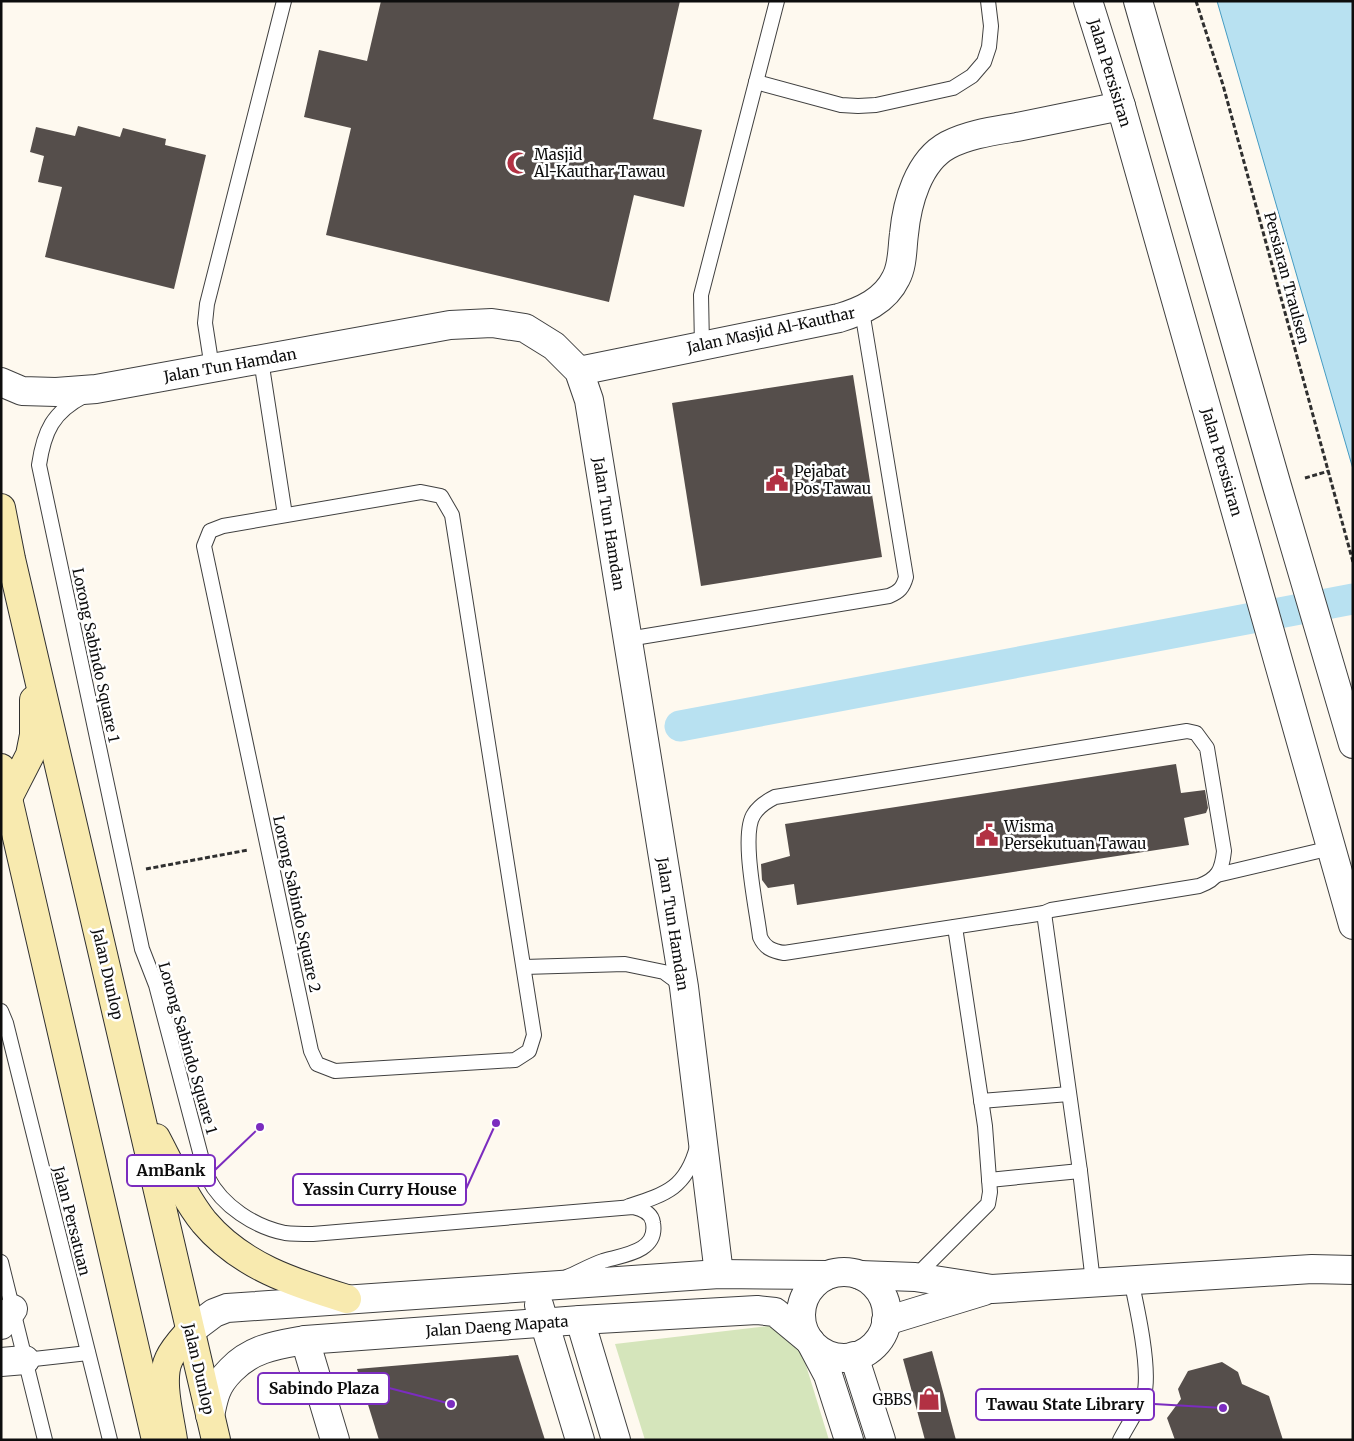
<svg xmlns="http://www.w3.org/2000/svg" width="1354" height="1441" font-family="Merriweather,serif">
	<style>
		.green { fill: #d5e5bb }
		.water { fill: #b8e1f1; stroke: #459bc2 }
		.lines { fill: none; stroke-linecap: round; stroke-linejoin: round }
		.canal { stroke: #b8e1f1; stroke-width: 31 }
		.building { fill: #554e4b }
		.service-casing { stroke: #404040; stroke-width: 16 }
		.minor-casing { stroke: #404040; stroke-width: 30 }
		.tertiary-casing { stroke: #404040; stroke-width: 30 }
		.secondary-casing { stroke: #2f2f2f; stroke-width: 30 }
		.path { stroke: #2f2f2f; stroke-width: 3; stroke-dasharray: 5 2.5; stroke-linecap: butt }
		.service { stroke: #fff; stroke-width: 14 }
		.minor { stroke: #fff; stroke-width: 28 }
		.tertiary { stroke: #fff; stroke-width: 28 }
		.secondary { stroke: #f8eaaf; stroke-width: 28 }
		.labels { text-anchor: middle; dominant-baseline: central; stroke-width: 5; stroke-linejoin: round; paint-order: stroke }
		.street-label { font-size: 15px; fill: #0d0d0d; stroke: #fff }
		.poi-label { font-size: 15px; fill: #0d0d0d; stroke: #fff; text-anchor: start }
		.leader { fill: none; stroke: #7b2cbf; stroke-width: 2 }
		.callout-dot { fill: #7b2cbf; stroke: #fff; stroke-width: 2 }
		.callout { fill: #fff; stroke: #7b2cbf; stroke-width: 2 }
		.callout-label { font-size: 16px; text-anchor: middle; font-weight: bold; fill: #0d0d0d }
	</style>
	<rect width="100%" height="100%" fill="#fef9ef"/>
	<!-- green -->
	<path class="green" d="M793,1323l36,117h-184l-30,-96z"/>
	<!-- water -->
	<path class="water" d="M1217,1h136v468z"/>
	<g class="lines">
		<!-- canal -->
		<path class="canal" d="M680,726l673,-127"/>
	</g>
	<!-- building -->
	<g class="building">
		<path d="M381,1h299l-27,118 49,11 -18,77 -50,-12 -25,107 -283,-67 25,-107 -47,-11 15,-67 48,11z"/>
		<path d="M78,126l42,11 3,-9 43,11 -1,6 41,10 -32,134 -129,-32 17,-70 -24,-5 6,-26 -14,-4 6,-25 39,9z"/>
		<path d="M853,375l29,182 -181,29 -29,-183z"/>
		<path d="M1176,764l5,29 24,-3 3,18 -2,5 -22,5 5,27 -392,60 -3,-21 -26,4 -6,-8 -1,-16 29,-8 -5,-32z"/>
		<path d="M932,1351l24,89h-31l-22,-81z"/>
		<path d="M518,1355l27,85h-166l-22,-71z"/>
		<path d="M1222,1362l16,10 4,12 27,12 14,44h-108l-8,-22 14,-19 -3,-10 10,-18z"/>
	</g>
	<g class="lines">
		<defs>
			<g id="service">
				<path d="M756,82l85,23 17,1 18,-1 77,-17 19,-12 12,-14 5,-15 2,-21 -3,-25"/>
				<path d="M702,346l-1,-51 76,-294"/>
				<path d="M261,360l24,155"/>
				<path d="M212,368l-7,-45 2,-19 77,-303"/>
				<path d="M84,396c-31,16 -40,35 -45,69l103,484 14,36 45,171c2,7 4,15 7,22 14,28 47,49 77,55 9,1 19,1 28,1l320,-27c9,2 19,6 20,16 5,29 -30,32 -50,38 -12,4 -24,11 -36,16"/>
				<path d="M421,492l20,4 11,19 82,520 -5,16 -14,9 -180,11 -18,-7 -6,-13 -107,-505 6,-15 13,-5z"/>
				<path d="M628,639l261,-43c10,-4 14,-8 17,-19l-44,-266"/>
				<path d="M1187,731l9,2 11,15 17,103c-2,19 -6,28 -25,35l-148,24 -7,3 -260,40c-12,-2 -19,-5 -24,-16 -3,-26 -20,-103 -6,-123 5,-8 13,-13 21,-17z"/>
				<path d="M1217,875l114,-27"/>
				<path d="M1044,913l36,258 13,111"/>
				<path d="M524,967l101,-3 39,8 19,14"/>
				<path d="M1,1011l5,12 104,417"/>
				<path d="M981,1101l88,-7"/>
				<path d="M989,1180l91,-9"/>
				<path d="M629,1206c37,-12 57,-18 68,-59"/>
				<path d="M1,1262l44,178"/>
				<path d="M915,1277l73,-73 2,-12 -5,-66 -30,-199"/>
				<path d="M25,1360l63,-7"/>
				<path d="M1120,1440c7,-14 19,-31 24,-45 7,-25 -7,-88 -13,-115"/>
			</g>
			<g id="minor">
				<path d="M579,371l260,-53c23,-7 46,-17 57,-40 7,-13 6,-30 8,-44 3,-31 14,-73 44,-89 21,-11 46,-14 69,-18 35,-7 69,-14 104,-21"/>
				<path d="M1,382l21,9 34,1 40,-3 354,-64 42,-2 33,5 29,18 25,25 10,29 95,587 35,287"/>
				<circle cx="844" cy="1315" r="43"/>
				<path d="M860,1275l55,2 77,12 320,-20 41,1"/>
				<path d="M539,1305l41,135"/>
				<path d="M580,1320l36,120"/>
				<path d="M886,1321l98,-30"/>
				<path d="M1,1325l12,-16"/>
				<path d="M190,1331l24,-18 13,-5 492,-34 108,1"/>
				<path d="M305,1340l30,100"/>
				<path d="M854,1356l27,84"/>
				<path d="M1,1362l24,-2"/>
				<path d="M210,1415c2,-8 3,-15 6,-23 3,-8 9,-16 15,-22 21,-22 46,-25 74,-30l275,-20 177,-10 18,2 35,29 18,34 21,65"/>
			</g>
			<g id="tertiary">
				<path d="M1088,1l33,105 232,819"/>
				<path d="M1138,1l139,485 76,258"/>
			</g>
			<g id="secondary">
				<path d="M1,508l10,51 205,881"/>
				<path d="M1,768l155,672"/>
				<path d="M8,798l22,-43 4,-20v-35"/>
				<path d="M156,1138c15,28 28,59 48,84 37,44 90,61 143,77"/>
				<path d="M173,1440c-3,-22 -14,-61 -4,-81 5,-11 13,-19 21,-28"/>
			</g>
		</defs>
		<!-- service casing -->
		<use href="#service" class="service-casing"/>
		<!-- minor casing -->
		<use href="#minor" class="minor-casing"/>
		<!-- tertiary casing -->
		<use href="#tertiary" class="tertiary-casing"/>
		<!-- secondary casing -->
		<use href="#secondary" class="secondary-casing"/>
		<!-- path -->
		<g class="path">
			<path d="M1196,1l27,84 130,477"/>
			<path d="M1305,478l24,-7"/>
			<path d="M146,869l102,-19"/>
		</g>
		<!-- service -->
		<use href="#service" class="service"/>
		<!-- minor -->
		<use href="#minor" class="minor"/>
		<!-- tertiary -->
		<use href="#tertiary" class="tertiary"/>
		<!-- secondary -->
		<use href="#secondary" class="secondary"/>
	</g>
	<!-- icons -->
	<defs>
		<symbol id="mosque-bare" viewBox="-9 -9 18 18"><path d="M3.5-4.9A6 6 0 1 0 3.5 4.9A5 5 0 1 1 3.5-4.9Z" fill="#b23143" stroke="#fff" stroke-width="2.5" paint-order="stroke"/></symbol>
		<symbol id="civic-bare" viewBox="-9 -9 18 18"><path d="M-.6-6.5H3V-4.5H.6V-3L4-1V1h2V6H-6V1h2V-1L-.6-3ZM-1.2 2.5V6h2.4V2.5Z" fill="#b23143" stroke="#fff" stroke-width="2.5" paint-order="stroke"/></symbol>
		<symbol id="shop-bare" viewBox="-9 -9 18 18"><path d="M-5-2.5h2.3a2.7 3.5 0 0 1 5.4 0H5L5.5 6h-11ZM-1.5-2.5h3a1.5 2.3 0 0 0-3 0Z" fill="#b23143" stroke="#fff" stroke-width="2.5" paint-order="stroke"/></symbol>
	</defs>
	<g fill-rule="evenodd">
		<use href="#mosque-bare" x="502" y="147" width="32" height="32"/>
		<use href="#civic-bare" x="761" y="464" width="32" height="32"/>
		<use href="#civic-bare" x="971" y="819" width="32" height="32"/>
		<use href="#shop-bare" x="913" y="1383" width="32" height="32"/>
	</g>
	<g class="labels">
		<!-- street labels -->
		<g class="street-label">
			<text transform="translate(1110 73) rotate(73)">Jalan Persisiran</text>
			<text transform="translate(1287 278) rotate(75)">Persiaran Traulsen</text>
			<text transform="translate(771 330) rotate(-12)">Jalan Masjid Al-Kauthar</text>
			<text transform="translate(230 365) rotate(-10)">Jalan Tun Hamdan</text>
			<text transform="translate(1222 462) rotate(74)">Jalan Persisiran</text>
			<text transform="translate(609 524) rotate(81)">Jalan Tun Hamdan</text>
			<text transform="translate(96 655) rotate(78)">Lorong Sabindo Square 1</text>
			<text transform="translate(297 904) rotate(78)">Lorong Sabindo Square 2</text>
			<text transform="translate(673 924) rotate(81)">Jalan Tun Hamdan</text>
			<text transform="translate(108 974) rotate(77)">Jalan Dunlop</text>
			<text transform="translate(188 1048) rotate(74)">Lorong Sabindo Square 1</text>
			<text transform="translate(72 1221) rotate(76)">Jalan Persatuan</text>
			<text transform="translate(497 1326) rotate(-4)">Jalan Daeng Mapata</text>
			<text transform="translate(199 1369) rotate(77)">Jalan Dunlop</text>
		</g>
		<!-- poi labels -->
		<g class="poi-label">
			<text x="534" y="154">Masjid<tspan x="534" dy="17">Al-Kauthar Tawau</tspan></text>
			<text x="794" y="471">Pejabat<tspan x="794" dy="17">Pos Tawau</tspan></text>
			<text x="1004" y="826">Wisma<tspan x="1004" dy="17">Persekutuan Tawau</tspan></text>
			<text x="912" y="1399" text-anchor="end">GBBS</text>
		</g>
	</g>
	<!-- callouts -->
	<path class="leader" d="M260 1127L215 1170M496 1123L466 1189M451 1404L389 1388M1223 1408L1154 1404"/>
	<g class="callout-dot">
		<circle cx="260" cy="1127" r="5"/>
		<circle cx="496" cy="1123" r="5"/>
		<circle cx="451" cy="1404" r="5"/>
		<circle cx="1223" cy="1408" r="5"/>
	</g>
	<g class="callout">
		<rect x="127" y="1155" width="88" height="31" rx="5"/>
		<rect x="293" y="1174" width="173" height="31" rx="5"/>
		<rect x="258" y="1373" width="131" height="31" rx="5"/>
		<rect x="976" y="1389" width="178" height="31" rx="5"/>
	</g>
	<g class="callout-label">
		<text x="171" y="1176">AmBank</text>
		<text x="380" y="1195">Yassin Curry House</text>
		<text x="324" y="1394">Sabindo Plaza</text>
		<text x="1065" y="1410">Tawau State Library</text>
	</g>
	<!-- border -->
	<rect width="1354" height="1441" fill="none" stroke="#0d0d0d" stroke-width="5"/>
</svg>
